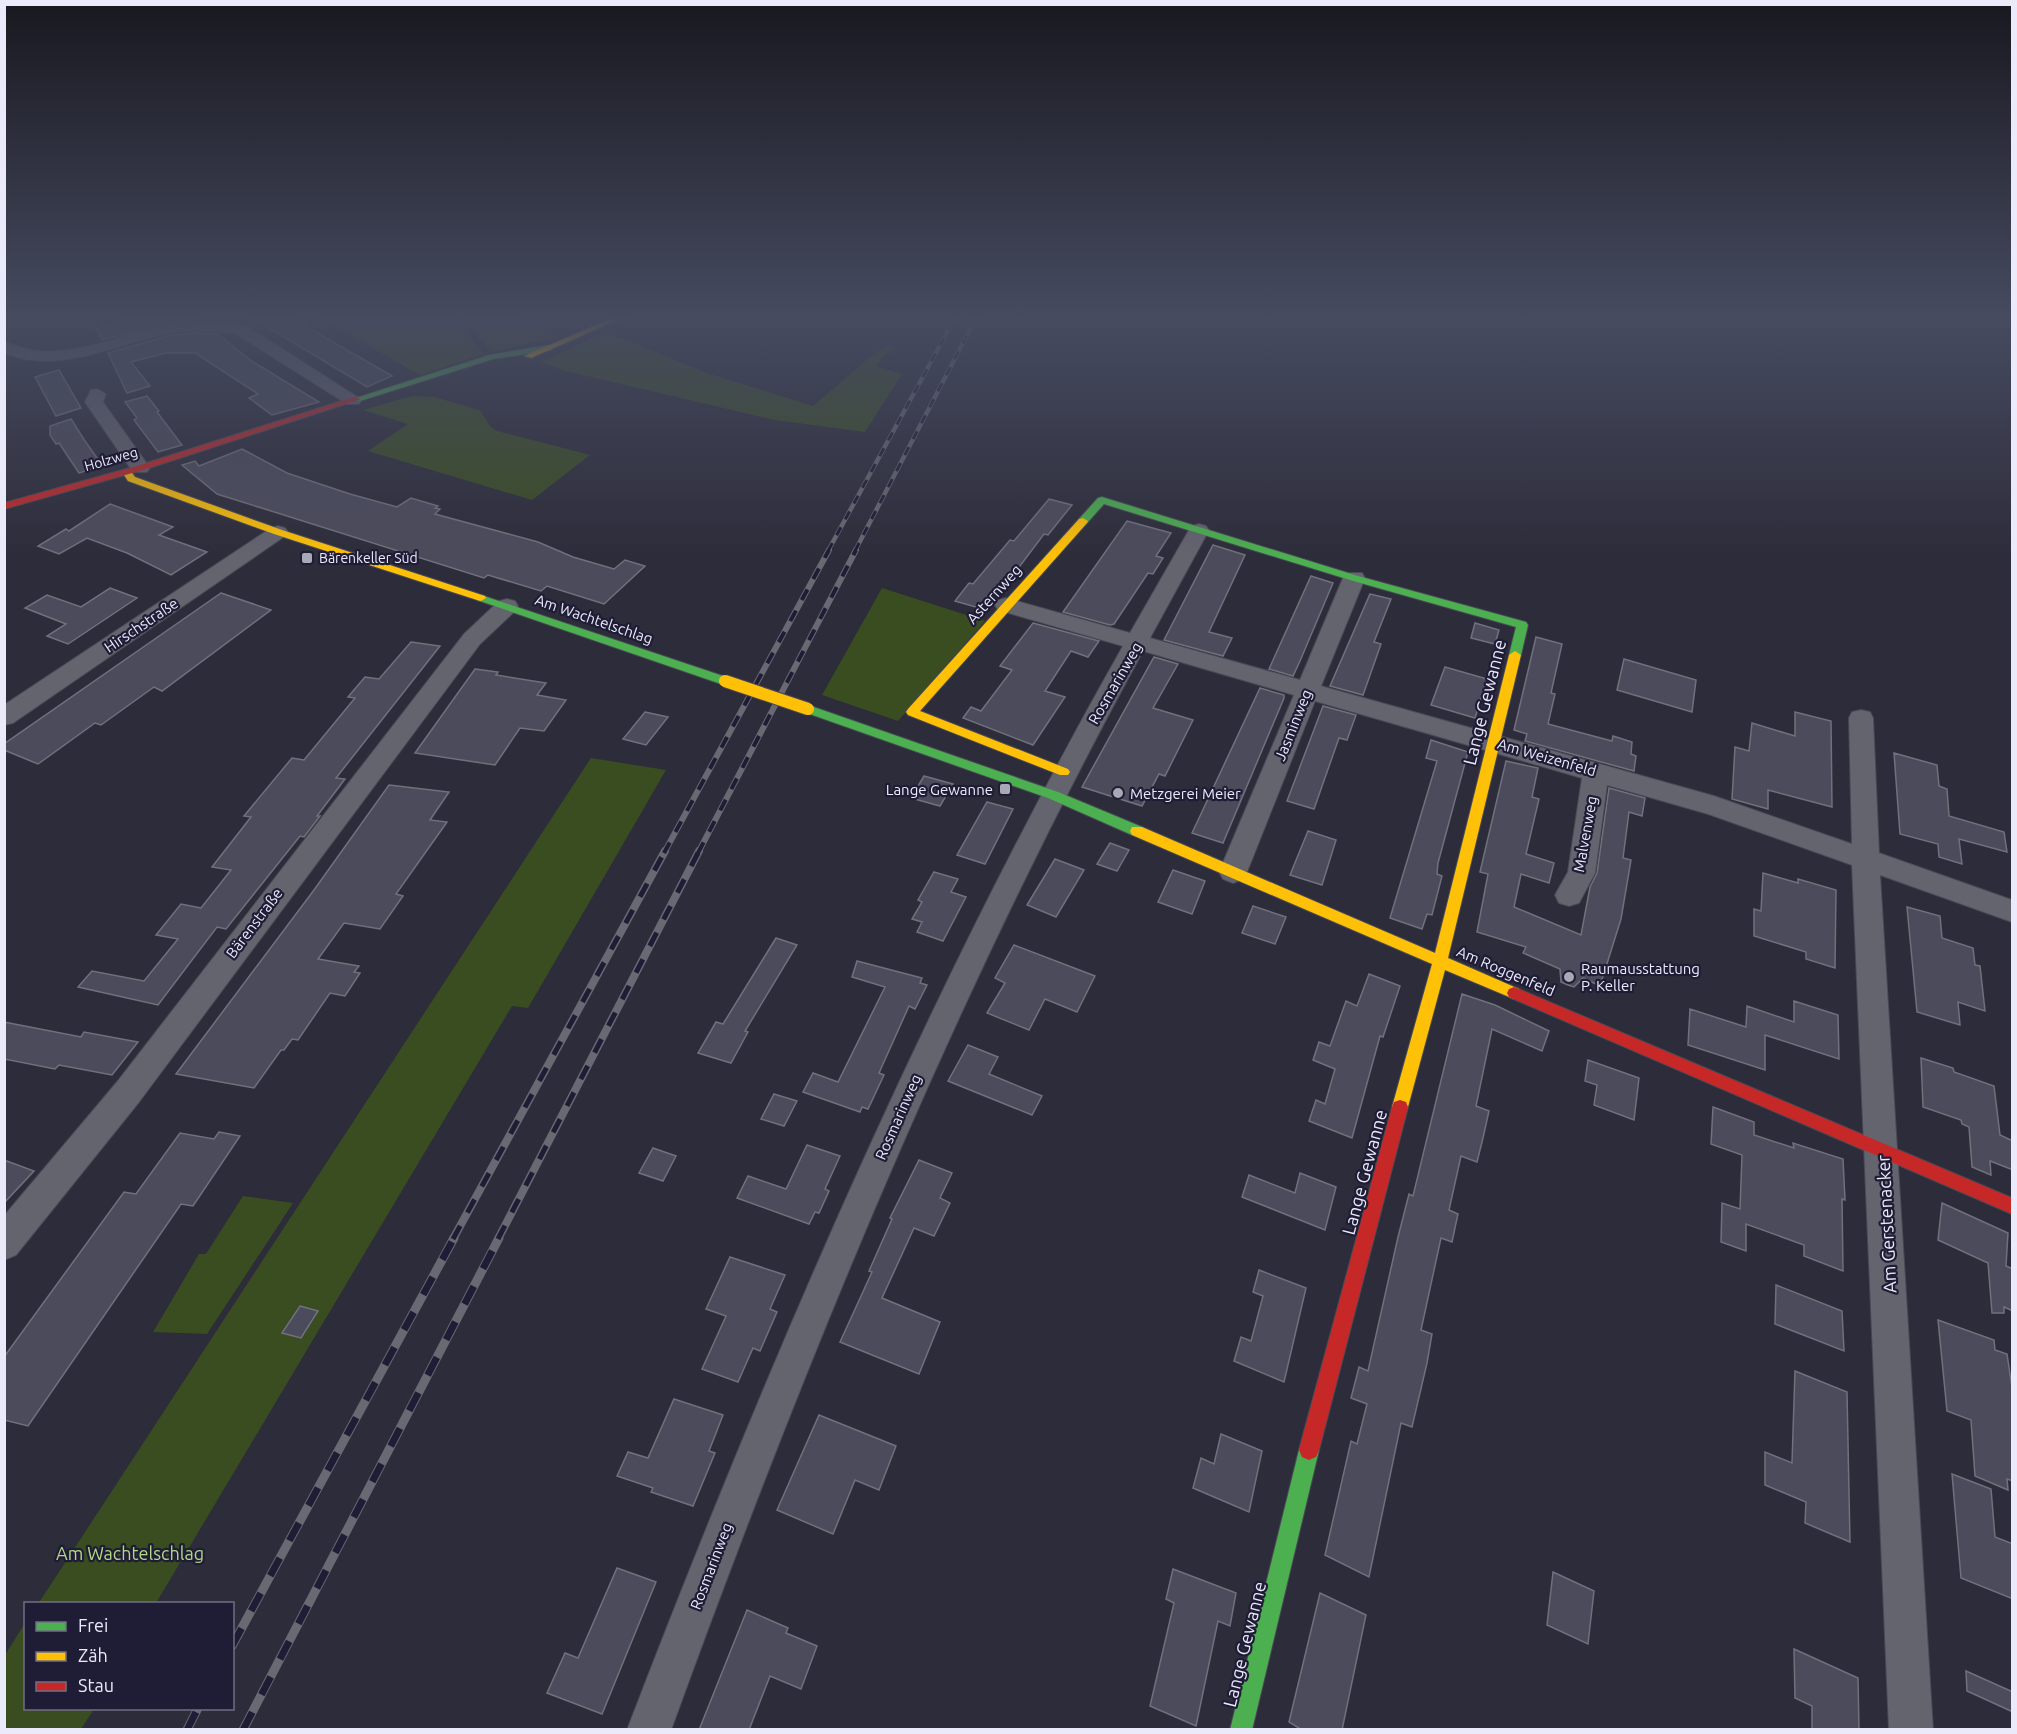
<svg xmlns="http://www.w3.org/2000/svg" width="2017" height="1734" font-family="Ubuntu,sans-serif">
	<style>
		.green { fill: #3a4d21 }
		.building { fill: #4c4b5b; stroke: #71707d; stroke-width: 1.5 }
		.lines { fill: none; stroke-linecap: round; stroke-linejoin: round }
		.street-casing { stroke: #494855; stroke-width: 2 }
		.fast-casing { stroke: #494855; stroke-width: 2 }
		.slow-casing { stroke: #494855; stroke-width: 2 }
		.jam-casing { stroke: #494855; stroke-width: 2 }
		.street { fill: #64646f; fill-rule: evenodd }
		.fast { fill: #4caf50; fill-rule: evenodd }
		.slow { fill: #ffc107; fill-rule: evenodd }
		.jam { fill: #c62828; fill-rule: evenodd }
		.rail-far3-casing { stroke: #696873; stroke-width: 4.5 }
		.rail-far2-casing { stroke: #696873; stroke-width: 6 }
		.rail-far1-casing { stroke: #696873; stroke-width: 8 }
		.rail-casing { stroke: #696873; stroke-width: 9 }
		.rail-far3 { stroke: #1f1c35; stroke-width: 3; stroke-dasharray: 9; stroke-linecap: butt }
		.rail-far2 { stroke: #1f1c35; stroke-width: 4; stroke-dasharray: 12; stroke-linecap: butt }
		.rail-far1 { stroke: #1f1c35; stroke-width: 5; stroke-dasharray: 15; stroke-linecap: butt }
		.rail { stroke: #1f1c35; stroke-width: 7; stroke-dasharray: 20; stroke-linecap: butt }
		.slow-bridge-casing { stroke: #494855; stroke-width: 14; stroke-linecap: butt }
		.slow-bridge { stroke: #ffc107; stroke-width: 12 }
		.poi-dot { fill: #a8a8b7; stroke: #1f1c35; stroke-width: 2 }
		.labels { text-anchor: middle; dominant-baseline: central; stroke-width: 4.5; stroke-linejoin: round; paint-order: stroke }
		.far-street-label { font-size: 14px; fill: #ebeafb; stroke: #1f1c35 }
		.far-poi-label { font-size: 14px; fill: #ebeafb; stroke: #1f1c35; text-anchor: start }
		.street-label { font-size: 15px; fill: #ebeafb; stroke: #1f1c35 }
		.poi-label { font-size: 15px; fill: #ebeafb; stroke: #1f1c35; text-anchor: start }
		.near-street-label { font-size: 18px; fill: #ebeafb; stroke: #1f1c35 }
		.near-park-label { font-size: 18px; fill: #b3d786; stroke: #1f1c35 }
	</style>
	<rect width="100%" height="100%" fill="#2d2c3a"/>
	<!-- green -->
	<g class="green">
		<path d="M317,316h132l14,12 21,26 -64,21z"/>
		<path d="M459,316h50l50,21 -67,15z"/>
		<path d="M606,332l101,41 106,33 62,-53 15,-8 6,3 -9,5 -11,13 26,8 -37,58 -90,-12 -209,-49 -25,-9z"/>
		<path d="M412,396l22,1 46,13 10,16 7,5 93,24 -58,45 -164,-49 40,-27 -45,-14z"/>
		<path d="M882,588l103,33 -87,100 -76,-26z"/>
		<path d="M591,758l75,12 -138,238 -16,-2 -356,597 -118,1z"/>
		<path d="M243,1196l50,7 -86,131 -54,-2 46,-78h7z"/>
		<path d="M25,1623l1,85 68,1 -13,20h-76v-74z"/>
	</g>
	<!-- building -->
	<g class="building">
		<path d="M136,316h54l6,3 -32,5 -62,16 -6,-11z"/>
		<path d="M249,316h39l104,60 -25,11z"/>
		<path d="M196,333l22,1 32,26 69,42 -47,13 -23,-17 9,-4 -63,-41h-29l-35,9 19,24 -23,7 -19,-40 63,-18z"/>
		<path d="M59,370l22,38 -25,8 -21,-39z"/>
		<path d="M147,396l12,15 -2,1 25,33 -24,7 -24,-32 3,-2 -12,-16z"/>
		<path d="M71,419l14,22 17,24 -23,8 -20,-30 -3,1 -6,-9v-9z"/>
		<path d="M242,449l45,24 63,21 47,13 14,-9 27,8 -3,2 5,1 -5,5 103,28 35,15 41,12 11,-9 20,6 -41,38 -57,-18 -6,5 -53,-16 -4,3 -267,-84 -35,-29 13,-4 4,5z"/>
		<path d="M1049,499l23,6 -24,30 -4,-1 -49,65 -8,-2 -8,11 -24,-7 14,-18 4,1 37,-44 4,1z"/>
		<path d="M110,504l63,23 -14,8 48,17 -36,23 -44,-22 -40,-15 -28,16 -21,-8 28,-17 3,2z"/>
		<path d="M1127,521l44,12 -15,23 7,2 -10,16 -5,-1 -34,51 -4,1 -47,-13z"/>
		<path d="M1213,545l32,10 -36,77 23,6 -9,18 -59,-16z"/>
		<path d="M1311,576l22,7 -33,78 -7,15 -24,-7z"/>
		<path d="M110,588l27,10 -69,46 -21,-8 19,-12 -41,-16 22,-13 34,12z"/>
		<path d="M221,593l50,17 -109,81 -8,-4 -53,38 -6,-2 -57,41 -34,-14v-6z"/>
		<path d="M1370,594l21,5 -17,43 7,2 -18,51 -33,-9z"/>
		<path d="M1033,623l66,18 -11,16 -17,-6 -26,40 20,6 -32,48 -70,-27 8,-11 10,4 31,-41 -12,-4z"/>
		<path d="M1475,623l24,7 -4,14 -24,-6z"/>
		<path d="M1536,637l26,7 -11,49 4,1 -7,30 64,17 1,-5 19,6 -1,12 5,2 -2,15 -109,-30 2,-7 -13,-4z"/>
		<path d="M411,642l29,4 -104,132 9,1 -28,37h3l-16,21 -4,-1 -74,93 -9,-2 -59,78 -80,-18 14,-16 52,10 34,-42 -22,-4 25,-31 20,4 30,-38 -19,-3 39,-50 -7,-1 48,-58 12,2 51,-62 -7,-1 17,-20 14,2z"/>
		<path d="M1154,657l24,7 -25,44 40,12 -28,56 -6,-2 -17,32 -60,-19z"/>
		<path d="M1624,659l72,21 -4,32 -75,-22z"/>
		<path d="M1445,667l42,12 -12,39 -44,-13z"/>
		<path d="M475,669l23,3 -2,3 50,8 -9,12 29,5 -22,31 -24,-3 -25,37 -80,-12z"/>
		<path d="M1260,688l24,7v3l-61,145 -31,-10z"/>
		<path d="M1323,706l33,9 -9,25 -8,-2 -25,71 -27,-8z"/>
		<path d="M645,712l23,5 -22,28 -23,-6z"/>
		<path d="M1795,712l36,9 1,86 -64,-17v19l-36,-10 3,-52 14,4 3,-28 43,13z"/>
		<path d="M1431,740l37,12 -30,111 -1,11 5,2 -10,39 -5,-1 -5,15 -32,-11 47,-157 -11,-3z"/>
		<path d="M1894,753l43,12 2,21 8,3 2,27 55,16 3,20 -48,-13 3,25 -23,-7 -1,-13 -38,-10z"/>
		<path d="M1506,761l32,7 -6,29 7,2 -13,55 28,9 -5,20 -28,-9 -7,33 67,28 9,-48 7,-14 12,-85 36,10 -3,18 -13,-4 -6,46 8,2 -10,59 -21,67 -17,-8 -9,9 -6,-2 -7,-3 -1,-13 -37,-16 3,-6 -49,-15 11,-58 -8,-2z"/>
		<path d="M924,776l29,8 -13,22 -29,-8z"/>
		<path d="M389,785l60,7 -19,28 17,2 -51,72 7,2 -23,33 -36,-6 -26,36 41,7 -5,6 6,1 -15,23 -15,-3 -32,47 -6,-1 -8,11h-3l-27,38 -78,-14 138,-184z"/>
		<path d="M987,802l26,7 -28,55 -28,-9z"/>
		<path d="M1308,831l28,9 -14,45 -32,-10z"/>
		<path d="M1110,843l19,7 -12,21 -20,-7z"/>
		<path d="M1055,859l29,11 -28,47 -29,-12z"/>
		<path d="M1173,870l32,11 -13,33 -34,-12z"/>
		<path d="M934,872l24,7 -7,13 15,5 -23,44 -26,-9 5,-10 -10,-3 10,-17 -4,-2z"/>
		<path d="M1763,873l35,10v-4l38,11 -1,78 -29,-9v-7l-52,-16v-27l7,2z"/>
		<path d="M1253,906l33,11 -11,27 -33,-11z"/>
		<path d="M1907,907l33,9 2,22 31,10 2,17 5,1 5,45 -27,-9 2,23 -43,-13z"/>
		<path d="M776,938l21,7 -52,86 3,1 -17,31 -33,-10 18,-31 7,2z"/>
		<path d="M1014,945l81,31 -18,36 -32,-13 -16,31 -42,-17 18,-30 -10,-5z"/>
		<path d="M857,961l65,17 -2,5 7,2 -12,24 -6,-3 -30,67 5,2 -16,34 -6,-2 -2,5 -57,-20 10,-19 25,9 47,-95 -33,-10z"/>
		<path d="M1369,974l31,12 -17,51 -3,-1 -28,102 -43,-17 7,-21 9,4 10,-35 -22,-9 6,-18 11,4 16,-45 11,5z"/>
		<path d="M1462,994l33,11 54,26 -7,20 -50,-22 -16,77 13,5 -6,27 -6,24 -16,-6 -12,54 9,4 -6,28 -11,-4 -20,92 11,4 -5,29 -15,64 -11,-4 -32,154 -44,-22 26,-114 6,3 10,-40 -16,-6 8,-31 9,4 30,-134 11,-43 4,2z"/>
		<path d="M1794,1001l44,14 1,44 -74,-24v35l-77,-25 2,-36 56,18 1,-21 47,16z"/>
		<path d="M4,1022l77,15 3,-5 54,10 -26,33 -53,-10 -4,4 -51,-10z"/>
		<path d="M968,1045l30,12 -9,17 53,22 -10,19 -84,-34z"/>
		<path d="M1921,1058l32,10 1,4 40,14 6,49 13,6v29l-23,-9 1,14 -19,-8 -3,-40 -7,-3 -1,-4 -38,-13z"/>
		<path d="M1588,1060l51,18 -5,42 -40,-15 3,-20 -12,-4z"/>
		<path d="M774,1094l23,7 -13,25 -23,-7z"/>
		<path d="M1713,1107l41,15v13l40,13 -1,-5 50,16 2,41 -3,-1 1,72 -39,-15v-11l-58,-21v27l-25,-9 1,-39 18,6 2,-54 -31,-11z"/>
		<path d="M219,1132l21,4 -47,70 -12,-2 -153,222 -24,-6v-63l120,-165 12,2 44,-61 34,6z"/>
		<path d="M807,1145l33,11 -15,33 4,2 -10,22 -4,-1 -6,12 -72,-26 11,-22 38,13z"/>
		<path d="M653,1148l23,8 -13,25 -24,-8z"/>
		<path d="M4,1160l30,11 -30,32z"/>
		<path d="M919,1160l33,13 -12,25 10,5 -16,33 -20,-8 -32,70 58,24 -21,52 -79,-32 32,-70 -3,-1 23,-52 -2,-1z"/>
		<path d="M1300,1173l36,14 -11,43 -83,-33 7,-22 46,18z"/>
		<path d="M1942,1203l66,30 -2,33 7,3v42l-9,-4v6h-12l-4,-50 -50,-23z"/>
		<path d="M730,1257l55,18 -15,34 7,3 -17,39 -7,-3 -15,34 -36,-13 24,-53 -20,-7z"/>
		<path d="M1259,1270l47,18 -22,94 -50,-21 7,-24 10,4 12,-45 -10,-4z"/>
		<path d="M1776,1285l66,26 2,40 -69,-27z"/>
		<path d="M300,1306l18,5 -17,27 -19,-5z"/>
		<path d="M1938,1320l56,20 1,10 12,4 6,40v87l-6,-2 1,11 -33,-14 -4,-56 -24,-9z"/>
		<path d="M1795,1371l52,21 3,150 -45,-19 1,-21 -41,-17v-33l27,11z"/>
		<path d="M674,1399l49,16 -14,36 6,2 -22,53 -42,-14 2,-4 -36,-12 11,-24 20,6z"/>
		<path d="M819,1415l77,31 -17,44 -24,-10 -22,54 -56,-24z"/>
		<path d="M1221,1434l41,17 -13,61 -56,-24 8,-30 13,6z"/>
		<path d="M1952,1474l39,15 4,48 18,7v55l-52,-21z"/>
		<path d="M617,1568l39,14 -54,132 -55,-21 18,-40 13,5z"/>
		<path d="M1173,1569l63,24 -6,33 -12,-5 -22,105 -46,-20 24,-103 -8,-4z"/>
		<path d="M1553,1572l41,19 -6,53 -41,-19z"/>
		<path d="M1320,1593l46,22 -24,115h-40l-13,-8z"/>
		<path d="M747,1610l41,18 -2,5 31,13 -16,43 -31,-13 -21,54h-50z"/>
		<path d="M1794,1649l64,29 1,52h-47v-24l-17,-8z"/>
		<path d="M1966,1671l47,21v20l-46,-21z"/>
	</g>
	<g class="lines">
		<defs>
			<g id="street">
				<path d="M206,321l41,5 115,74 -3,4h-12l-111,-70c-21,-3 -43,-5 -65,-1 -54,10 -111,43 -167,20v-11c13,3 23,9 37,9 56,3 108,-31 165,-30z"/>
				<path d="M97,389l9,5 -3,8 47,66 -3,4h-14l-48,-70 6,-12z"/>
				<path d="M1199,524l7,2 3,4 -59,108 150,42 43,-102 3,-5h16l3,5 -44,108 393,110 138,48 -3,-126 3,-6 9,-2 9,2 3,6 6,135 133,47v22l-132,-47 53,855h-44l-37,-865 -144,-51 -101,-29 -12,88 -16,30 -10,3 -10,-3 -4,-8 13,-23 14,-94 -267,-77 -68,171 -4,7 -10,4 -10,-4 -4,-7 75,-177 -151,-44c-189,345 -338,710 -472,1079h-44c143,-372 300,-738 496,-1084l-125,-36 -3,-5 3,-5 8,-2 124,35 59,-103 3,-4z"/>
				<path d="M278,526l7,2 3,4 -3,4 -272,187 -9,2v-20l267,-177z"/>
				<path d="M507,599l8,2 3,5 -3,5 -35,33 -341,458 -123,153 -12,5v-44l113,-134 347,-448 35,-33z"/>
			</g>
			<g id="fast">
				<path d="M549,345l3,1v4l-59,9 -133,42 -7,-2 136,-44z"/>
				<path d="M1102,497l256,79 168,46 2,3 -7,30 -6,4 -6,-4 7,-28 -166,-47 -246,-76 -17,19h-8v-4l19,-21z"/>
				<path d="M481,595l248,83 2,3 -6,4 -4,-1 -244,-84v-4z"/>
				<path d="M808,705l250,87 84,35 2,4 -2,4h-10l-84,-37 -244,-86 -2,-3 2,-3z"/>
				<path d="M1309,1440l7,3 3,7 -67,280h-22l69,-280 3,-7z"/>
			</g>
			<g id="slow">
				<path d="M617,316h10l-96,42 -7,-2z"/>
				<path d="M127,469l3,1 5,7 147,53 203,66 1,2 -5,3 -4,-1 -203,-66 -146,-53 -6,-9z"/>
				<path d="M1083,518l5,3 -1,2 -167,188 148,58 2,3 -2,3h-8l-152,-60 -2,-3 2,-3 171,-190z"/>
				<path d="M1515,651l6,4 -73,303 71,31 2,4 -2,4 -5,2 -69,-29 -37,137 -2,5 -6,2 -6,-2 -2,-5 40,-143 -300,-129 -2,-4 2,-4h10l293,126 74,-298z"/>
			</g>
			<g id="jam">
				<path d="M354,397l7,2 -218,71 -139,39v-6l133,-37z"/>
				<path d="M1514,987l498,211v16l-503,-217 -2,-4 2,-4z"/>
				<path d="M1400,1100l6,2 2,5 -89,343 -3,7 -7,3 -7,-3 -3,-7 93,-343 2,-5z"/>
			</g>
		</defs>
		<!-- street casing -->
		<use href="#street" class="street-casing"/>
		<!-- fast casing -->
		<use href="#fast" class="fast-casing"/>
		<!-- slow casing -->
		<use href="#slow" class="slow-casing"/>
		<!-- jam casing -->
		<use href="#jam" class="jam-casing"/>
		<!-- street -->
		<use href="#street" class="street"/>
		<!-- fast -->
		<use href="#fast" class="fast"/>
		<!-- slow -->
		<use href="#slow" class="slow"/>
		<!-- jam -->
		<use href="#jam" class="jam"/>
		<defs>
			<g id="rail-far3">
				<path d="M828,551l128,-235"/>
				<path d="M855,551l122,-235"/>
			</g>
			<g id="rail-far2">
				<path d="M664,853l165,-303"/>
				<path d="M698,853l158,-303"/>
			</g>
			<g id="rail-far1">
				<path d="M453,1239l212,-388"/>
				<path d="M498,1239l201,-388"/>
			</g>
			<g id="rail">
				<path d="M232,1646l222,-408"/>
				<path d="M187,1730l11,-22"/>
				<path d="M243,1730l256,-492"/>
			</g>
		</defs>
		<!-- rail-far3 casing -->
		<use href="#rail-far3" class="rail-far3-casing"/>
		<!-- rail-far2 casing -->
		<use href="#rail-far2" class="rail-far2-casing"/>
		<!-- rail-far1 casing -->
		<use href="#rail-far1" class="rail-far1-casing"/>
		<!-- rail casing -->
		<use href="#rail" class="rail-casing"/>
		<!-- rail-far3 -->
		<use href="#rail-far3" class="rail-far3"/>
		<!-- rail-far2 -->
		<use href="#rail-far2" class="rail-far2"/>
		<!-- rail-far1 -->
		<use href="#rail-far1" class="rail-far1"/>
		<!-- rail -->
		<use href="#rail" class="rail"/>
		<defs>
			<path id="slow-bridge" d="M725,681l83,28"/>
		</defs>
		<!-- slow-bridge casing -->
		<use href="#slow-bridge" class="slow-bridge-casing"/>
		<!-- slow-bridge -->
		<use href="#slow-bridge" class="slow-bridge"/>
	</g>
	<!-- sky -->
	<linearGradient id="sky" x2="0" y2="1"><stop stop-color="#191820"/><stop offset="0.57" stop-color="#464b60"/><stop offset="1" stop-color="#464b60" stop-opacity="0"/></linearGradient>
	<rect width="2017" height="558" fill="url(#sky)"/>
	<!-- markers -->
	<g class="poi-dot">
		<rect x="301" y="552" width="12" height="12" rx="3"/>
		<rect x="999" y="783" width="12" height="12" rx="3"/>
		<circle cx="1118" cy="793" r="6"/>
		<circle cx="1569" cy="977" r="6"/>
	</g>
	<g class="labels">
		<!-- far-street labels -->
		<g class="far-street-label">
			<text transform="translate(111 459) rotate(-16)">Holzweg</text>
		</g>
		<!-- far-poi labels -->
		<g class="far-poi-label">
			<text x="319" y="558">Bärenkeller Süd</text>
		</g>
		<!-- street labels -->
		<g class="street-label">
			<text transform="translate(994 594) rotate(-48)">Asternweg</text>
			<text transform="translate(594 619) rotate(19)">Am Wachtelschlag</text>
			<text transform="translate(141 625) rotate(-34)">Hirschstraße</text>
			<text transform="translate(1115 683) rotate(-60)">Rosmarinweg</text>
			<text transform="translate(1293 725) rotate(-68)">Jasminweg</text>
			<text transform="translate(1547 757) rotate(16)">Am Weizenfeld</text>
			<text transform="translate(1585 834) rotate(-80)">Malvenweg</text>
			<text transform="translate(254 923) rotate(-53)">Bärenstraße</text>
			<text transform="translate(1506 971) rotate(23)">Am Roggenfeld</text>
			<text transform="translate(898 1117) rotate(-66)">Rosmarinweg</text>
			<text transform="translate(711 1566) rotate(-69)">Rosmarinweg</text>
		</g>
		<!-- poi labels -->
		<g class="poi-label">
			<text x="993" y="789" text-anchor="end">Lange Gewanne</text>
			<text x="1130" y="793">Metzgerei Meier</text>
			<text x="1581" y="968">Raumausstattung<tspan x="1581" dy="17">P. Keller</tspan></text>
		</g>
		<!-- near-street labels -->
		<g class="near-street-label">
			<text transform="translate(1484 702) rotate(-76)">Lange Gewanne</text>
			<text transform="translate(1364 1172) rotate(-75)">Lange Gewanne</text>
			<text transform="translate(1886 1224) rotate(-93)">Am Gerstenacker</text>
			<text transform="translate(1244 1644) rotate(-76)">Lange Gewanne</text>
		</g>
		<!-- near-park labels -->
		<g class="near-park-label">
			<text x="130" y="1553">Am Wachtelschlag</text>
		</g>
	</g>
	<!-- border -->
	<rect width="2017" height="1734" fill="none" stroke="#ebeafb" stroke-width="12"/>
	<!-- legend -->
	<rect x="24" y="1602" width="210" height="108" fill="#1f1c35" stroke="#716e84" stroke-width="1.5"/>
	<rect x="36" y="1622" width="30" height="9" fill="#4caf50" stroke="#716e84" stroke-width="1.5"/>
	<text x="78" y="1632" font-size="18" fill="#ebeafb">Frei</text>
	<rect x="36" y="1652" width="30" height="9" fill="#ffc107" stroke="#716e84" stroke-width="1.5"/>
	<text x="78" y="1662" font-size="18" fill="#ebeafb">Zäh</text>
	<rect x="36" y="1682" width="30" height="9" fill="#c62828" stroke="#716e84" stroke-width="1.5"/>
	<text x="78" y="1692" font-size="18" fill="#ebeafb">Stau</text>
</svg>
